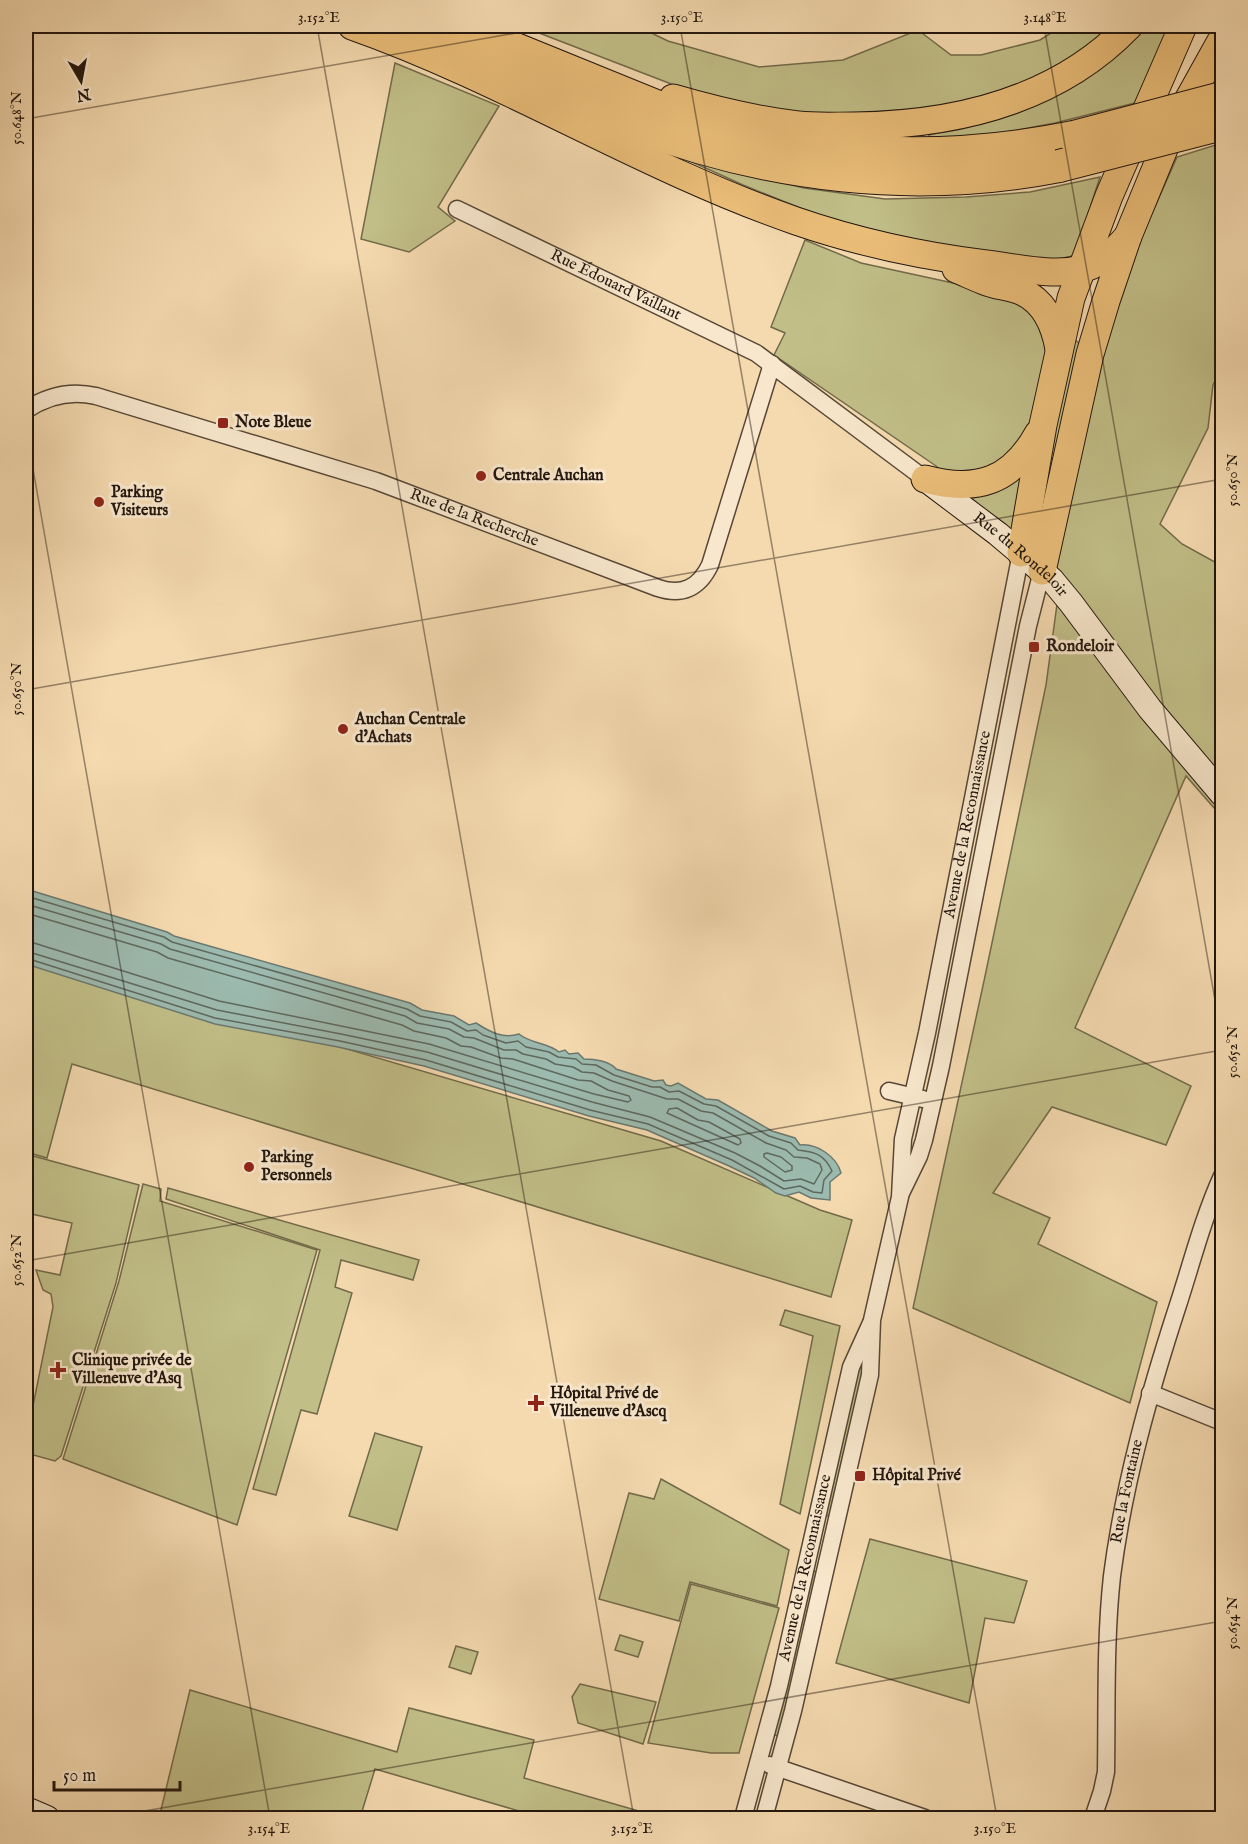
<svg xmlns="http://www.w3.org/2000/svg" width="1248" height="1844" font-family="'IM FELL English',serif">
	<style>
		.green { fill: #c1be87; stroke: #726a4a; stroke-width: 1.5 }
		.water { fill: #9cbaaf; stroke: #6b786f; stroke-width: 1.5 }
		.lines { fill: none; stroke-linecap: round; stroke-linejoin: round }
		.shore { stroke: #5f685e; stroke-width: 1.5 }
		.street-casing { stroke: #574736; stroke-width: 19 }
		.secondary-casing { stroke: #22160e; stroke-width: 26 }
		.primary-casing { stroke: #22160e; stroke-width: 29 }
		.highway-casing { stroke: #22160e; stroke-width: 34 }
		.street { stroke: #f8e7cc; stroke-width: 16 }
		.secondary { stroke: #f8e7cc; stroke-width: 24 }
		.primary { stroke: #eabd78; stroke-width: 27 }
		.highway { stroke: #eabd78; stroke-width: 32 }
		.highway-bridge-casing { stroke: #22160e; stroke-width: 34; stroke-linecap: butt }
		.highway-bridge { stroke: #eabd78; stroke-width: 32 }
		.ticks { fill: none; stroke: #22160e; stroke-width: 1.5; stroke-opacity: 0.45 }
		.poi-dot { fill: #8f2418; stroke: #f8e7cc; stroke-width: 2 }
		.labels { text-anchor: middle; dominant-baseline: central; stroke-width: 6; stroke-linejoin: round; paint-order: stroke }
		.street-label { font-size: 16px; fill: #22160e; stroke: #f8e7cc }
		.poi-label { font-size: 16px; font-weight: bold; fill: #22160e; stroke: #f8e7cc; text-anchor: start }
		.neatline { fill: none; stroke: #22160e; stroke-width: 2 }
		.ticks-label { font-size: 15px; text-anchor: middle; fill: #22160e }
	</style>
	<rect width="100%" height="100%" fill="#f5dab0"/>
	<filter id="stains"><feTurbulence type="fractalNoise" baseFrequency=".00333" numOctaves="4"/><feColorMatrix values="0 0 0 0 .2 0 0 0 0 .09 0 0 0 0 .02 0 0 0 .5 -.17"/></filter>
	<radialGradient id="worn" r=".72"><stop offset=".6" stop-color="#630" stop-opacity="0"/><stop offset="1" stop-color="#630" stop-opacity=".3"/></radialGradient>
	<!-- green -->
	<g class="green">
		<path d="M521,26h116l31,15 91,26 84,-7 75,-30 33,25h30l59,-15 22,-14h53l-44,37 -46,22 -69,21 -123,9 -78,-7 -63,-16z"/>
		<path d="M1146,26h22l-25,75 -88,22 -59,11 -67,5v-4c26,-6 55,-11 80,-20 55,-20 99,-46 137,-89z"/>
		<path d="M395,63l104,43 -61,101 17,14 -46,31 -48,-13z"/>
		<path d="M1222,143v225l-9,17 -5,43 -48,96 22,20 40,22v251l-36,-41 -111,252 116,58 -25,59 -114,-38 -59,86 57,25 -12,26 119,58 -27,101 -217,-95 71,-327 62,-296 15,-110 -97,-83 -28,-26 -162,-111 11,-22 -14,-6 34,-87 56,23 129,28 30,11 81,56 34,-106 42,-95z"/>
		<path d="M670,152l45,15 89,21 81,11 81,-2 64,-5 70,-15 -24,74 -4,5 -17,4 -85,-9 -70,-14 -75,-19 -82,-33z"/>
		<path d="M26,955l635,186 159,69 32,10 -21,77 -759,-233 -25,94 -21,-6z"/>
		<path d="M26,1154l113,31 -23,98 -55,173 -6,5 -29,-8v-13l27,-133 -2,-13 -8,-4 -7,-20 24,5 12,-52 -45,-10 -1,4z"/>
		<path d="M143,1184l18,5 -1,12 157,49 -80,275 -174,-66 56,-178z"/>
		<path d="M168,1188l251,72 -6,20 -72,-20 -6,27 17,6 -35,121 -16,-4 -25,85 -23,-6 67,-239 -154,-51z"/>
		<path d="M785,1310l55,16 -40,188 -20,-10 33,-168 -33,-11z"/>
		<path d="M868,1355l-34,162 -12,-2 32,-138 9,-21z"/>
		<path d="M375,1433l47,14 -25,83 -48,-14z"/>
		<path d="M661,1479l128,71 -12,56 -87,-24 -11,39 -80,-22 30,-106 25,6z"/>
		<path d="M870,1539l157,42 -13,42 -29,-5 -16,85 -133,-40z"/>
		<path d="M809,1571l12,1 -39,165 -11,-3z"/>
		<path d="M691,1584l88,24 -40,145h-28l-63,-10z"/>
		<path d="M620,1635l23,7 -5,15 -23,-7z"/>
		<path d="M456,1646l22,6 -7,22 -22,-7z"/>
		<path d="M580,1684l76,18 -13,42 -65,-21 -6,-26z"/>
		<path d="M190,1690l207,62 12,-44 125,32 -10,38 139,40h-120l-168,-49 -15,49h-201z"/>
	</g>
	<!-- water -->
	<path class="water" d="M26,889l141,43 7,4 236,67 12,7 32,6 15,9 7,-2c14,9 27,16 43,11 12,10 27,8 40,18l6,-2 4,4 9,-1 6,6c10,0 26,2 32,10l38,12 9,-1 3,5 5,1 7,-3 28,16 12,1 54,31 23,7 5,7c17,-2 37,12 41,28l-11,9v18l-19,-2 -12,-6 -14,4 -9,-3 -22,-15 -25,-12 -82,-36 -58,-14 -165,-50 -86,-19 -123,-23 -189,-60z"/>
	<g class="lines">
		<!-- shore -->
		<g class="shore">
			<path d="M26,896l138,41 8,5 235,67 13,7 31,6 16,9 9,-1 7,5 23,8 12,-2 8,6 23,5 9,5 18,2 6,5 14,1 18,10 38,12h8l9,5 10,-1 25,13 12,2 53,30 22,7 7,7c17,2 26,4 34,21l-8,9 -2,13 -9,-1 -13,-6 -16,3 -52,-29 -84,-36 -58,-14 -164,-50 -86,-19 -125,-23 -189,-60"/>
			<path d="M26,904l135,40 9,5 235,67 12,7 32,6 15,8 10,1 30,12h12l7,4 23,5 9,5 18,3 9,5 12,1 18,8 55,18h11l23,12 12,2 53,30 20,7 8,7 13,1 13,6 2,6 -8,14 -13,-5 -17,2 -24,-15 -25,-13 -85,-36 -58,-15 -165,-50 -86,-18 -124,-24 -191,-59"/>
			<path d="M26,913l131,39 11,6 234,67 12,6 32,7 15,8 10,1 30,11 12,1 65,21 13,1 17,9 21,6 2,4 -3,2 -34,-8 -165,-50 -210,-43 -185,-58 -8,-1"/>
			<path d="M677,1108l21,12 11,2 31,17 1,4 -3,2 -71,-32 2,-4z"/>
			<path d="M767,1153l14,4 11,9v4l-7,2 -21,-15v-3z"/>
		</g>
		<defs>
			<g id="street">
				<path id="s1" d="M457,209l299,144 169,126"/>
				<path id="s2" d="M26,410c21,-14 44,-20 70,-14l280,85 282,107c24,8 41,0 52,-23l62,-201"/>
				<path d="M889,1091l34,8"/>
				<path d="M901,1193l18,-37 5,-16 17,-74 87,-440 14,-55"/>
				<path d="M1150,1393l72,29"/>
				<path d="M770,1765l155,53"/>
				<path id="s3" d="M743,1818l36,-132 72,-319 20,-44"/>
				<path id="s4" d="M764,1818l29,-107 77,-336 2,-55 28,-123 3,-58 24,-106 94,-480"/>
				<path id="s5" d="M1093,1818l9,-27 4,-19c1,-65 -1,-132 6,-196 12,-93 37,-182 66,-271 14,-43 25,-87 44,-129"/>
			</g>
			<g id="secondary">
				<path id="s6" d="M925,479l73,55 54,46 19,23 79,106 72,85"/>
				<path d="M26,1809l21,9"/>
			</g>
			<g id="primary">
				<path d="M352,26c153,54 291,142 444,195 61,21 126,35 190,43 29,3 67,13 95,5 19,-5 35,-18 47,-33"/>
				<path d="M673,98c41,12 83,22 125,27 18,2 37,1 55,1 101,-1 204,-25 276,-100"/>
				<path d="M956,269c10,4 20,9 31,13 11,4 25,5 36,10 23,11 32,34 36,57"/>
				<path d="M925,479c52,14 87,2 113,-45"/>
				<path d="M1021,553l22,-128 28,-127 38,-102 74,-170"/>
				<path d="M1042,571l48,-217 16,-53 22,-65 45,-109 49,-88"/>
			</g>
			<g id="highway">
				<path d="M392,26c81,29 159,67 239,98 136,53 284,70 428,42"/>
				<path d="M459,26l219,89c36,11 73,22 110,28 96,16 191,13 286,-6"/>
			</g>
		</defs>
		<!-- street casing -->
		<use href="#street" class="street-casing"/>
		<!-- secondary casing -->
		<use href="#secondary" class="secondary-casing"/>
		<!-- primary casing -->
		<use href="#primary" class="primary-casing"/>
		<!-- highway casing -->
		<use href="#highway" class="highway-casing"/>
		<!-- street -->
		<use href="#street" class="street"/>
		<!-- secondary -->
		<use href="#secondary" class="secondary"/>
		<!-- primary -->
		<use href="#primary" class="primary"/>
		<!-- highway -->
		<use href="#highway" class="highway"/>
		<defs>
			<g id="highway-bridge">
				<path d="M1074,137l148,-39"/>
				<path d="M1059,166l163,-42"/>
			</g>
		</defs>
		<!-- highway-bridge casing -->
		<use href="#highway-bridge" class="highway-bridge-casing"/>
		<!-- highway-bridge -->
		<use href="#highway-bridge" class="highway-bridge"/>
	</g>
	<!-- ticks -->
	<path class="ticks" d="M317,26l317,1792M680,26l317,1792M1044,26l178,1014M26,119l530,-93M26,429l244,1389M26,690l1196,-211M26,1261l1196,-211M105,1818l1117,-197"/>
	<!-- markers -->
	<g class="poi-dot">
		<rect x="217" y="417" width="12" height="12" rx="3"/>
		<circle cx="481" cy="476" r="6"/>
		<circle cx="99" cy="502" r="6"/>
		<rect x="1028" y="641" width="12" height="12" rx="3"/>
		<circle cx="343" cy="729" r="6"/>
		<circle cx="249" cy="1167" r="6"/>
		<path d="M55 1361h6v6h6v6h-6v6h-6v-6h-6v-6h6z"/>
		<path d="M533 1394h6v6h6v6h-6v6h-6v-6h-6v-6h6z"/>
		<rect x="854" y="1470" width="12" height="12" rx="3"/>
	</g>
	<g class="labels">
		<!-- street labels -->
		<g class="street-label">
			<text stroke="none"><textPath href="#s1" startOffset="176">Rue Édouard Vaillant</textPath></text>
			<text stroke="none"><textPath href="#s2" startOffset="471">Rue de la Recherche</textPath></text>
			<text stroke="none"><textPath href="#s6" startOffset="122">Rue du Rondeloir</textPath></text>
			<text stroke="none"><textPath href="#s4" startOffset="1016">Avenue de la Reconnaissance</textPath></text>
			<text stroke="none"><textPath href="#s5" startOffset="330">Rue la Fontaine</textPath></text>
			<text stroke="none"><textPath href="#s3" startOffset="258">Avenue de la Reconnaissance</textPath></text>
		</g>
		<!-- poi labels -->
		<g class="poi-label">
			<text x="235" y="423">Note Bleue</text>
			<text x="493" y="476">Centrale Auchan</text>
			<text x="111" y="493">Parking<tspan x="111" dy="18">Visiteurs</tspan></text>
			<text x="1046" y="647">Rondeloir</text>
			<text x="355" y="720">Auchan Centrale<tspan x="355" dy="18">d'Achats</tspan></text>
			<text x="261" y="1158">Parking<tspan x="261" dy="18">Personnels</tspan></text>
			<text x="72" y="1361">Clinique privée de<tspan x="72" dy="18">Villeneuve d'Asq</tspan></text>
			<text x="550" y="1394">Hôpital Privé de<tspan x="550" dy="18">Villeneuve d'Ascq</tspan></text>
			<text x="872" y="1476">Hôpital Privé</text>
		</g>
	</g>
	<!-- margin -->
	<rect width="1248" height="1844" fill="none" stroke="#f5dab0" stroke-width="66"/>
	<!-- north arrow -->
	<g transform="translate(81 81) rotate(170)" stroke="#f8e7cc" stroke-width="4.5" paint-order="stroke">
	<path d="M0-4.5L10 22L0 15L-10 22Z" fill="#22160e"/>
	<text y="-9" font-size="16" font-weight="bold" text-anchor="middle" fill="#22160e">N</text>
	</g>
	<!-- scale -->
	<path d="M54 1781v9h126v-9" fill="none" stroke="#22160e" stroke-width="3"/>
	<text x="63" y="1781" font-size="18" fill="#22160e" stroke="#f8e7cc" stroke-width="4.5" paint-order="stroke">50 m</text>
	<rect x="33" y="33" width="1182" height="1778" class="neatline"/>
	<g class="ticks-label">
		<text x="319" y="22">3.152°E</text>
		<text x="682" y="22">3.150°E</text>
		<text x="1045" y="22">3.148°E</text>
		<text transform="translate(16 118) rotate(-90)" y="5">50.648°N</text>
		<text transform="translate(1232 480) rotate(-90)" y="5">50.650°N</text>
		<text transform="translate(16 689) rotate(-90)" y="5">50.650°N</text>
		<text transform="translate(1232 1052) rotate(-90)" y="5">50.652°N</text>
		<text transform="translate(16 1260) rotate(-90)" y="5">50.652°N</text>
		<text transform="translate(1232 1623) rotate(-90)" y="5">50.654°N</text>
		<text x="269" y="1833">3.154°E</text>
		<text x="632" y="1833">3.152°E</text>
		<text x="995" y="1833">3.150°E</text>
	</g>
	<rect width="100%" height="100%" filter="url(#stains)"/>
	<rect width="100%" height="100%" fill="url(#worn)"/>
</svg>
